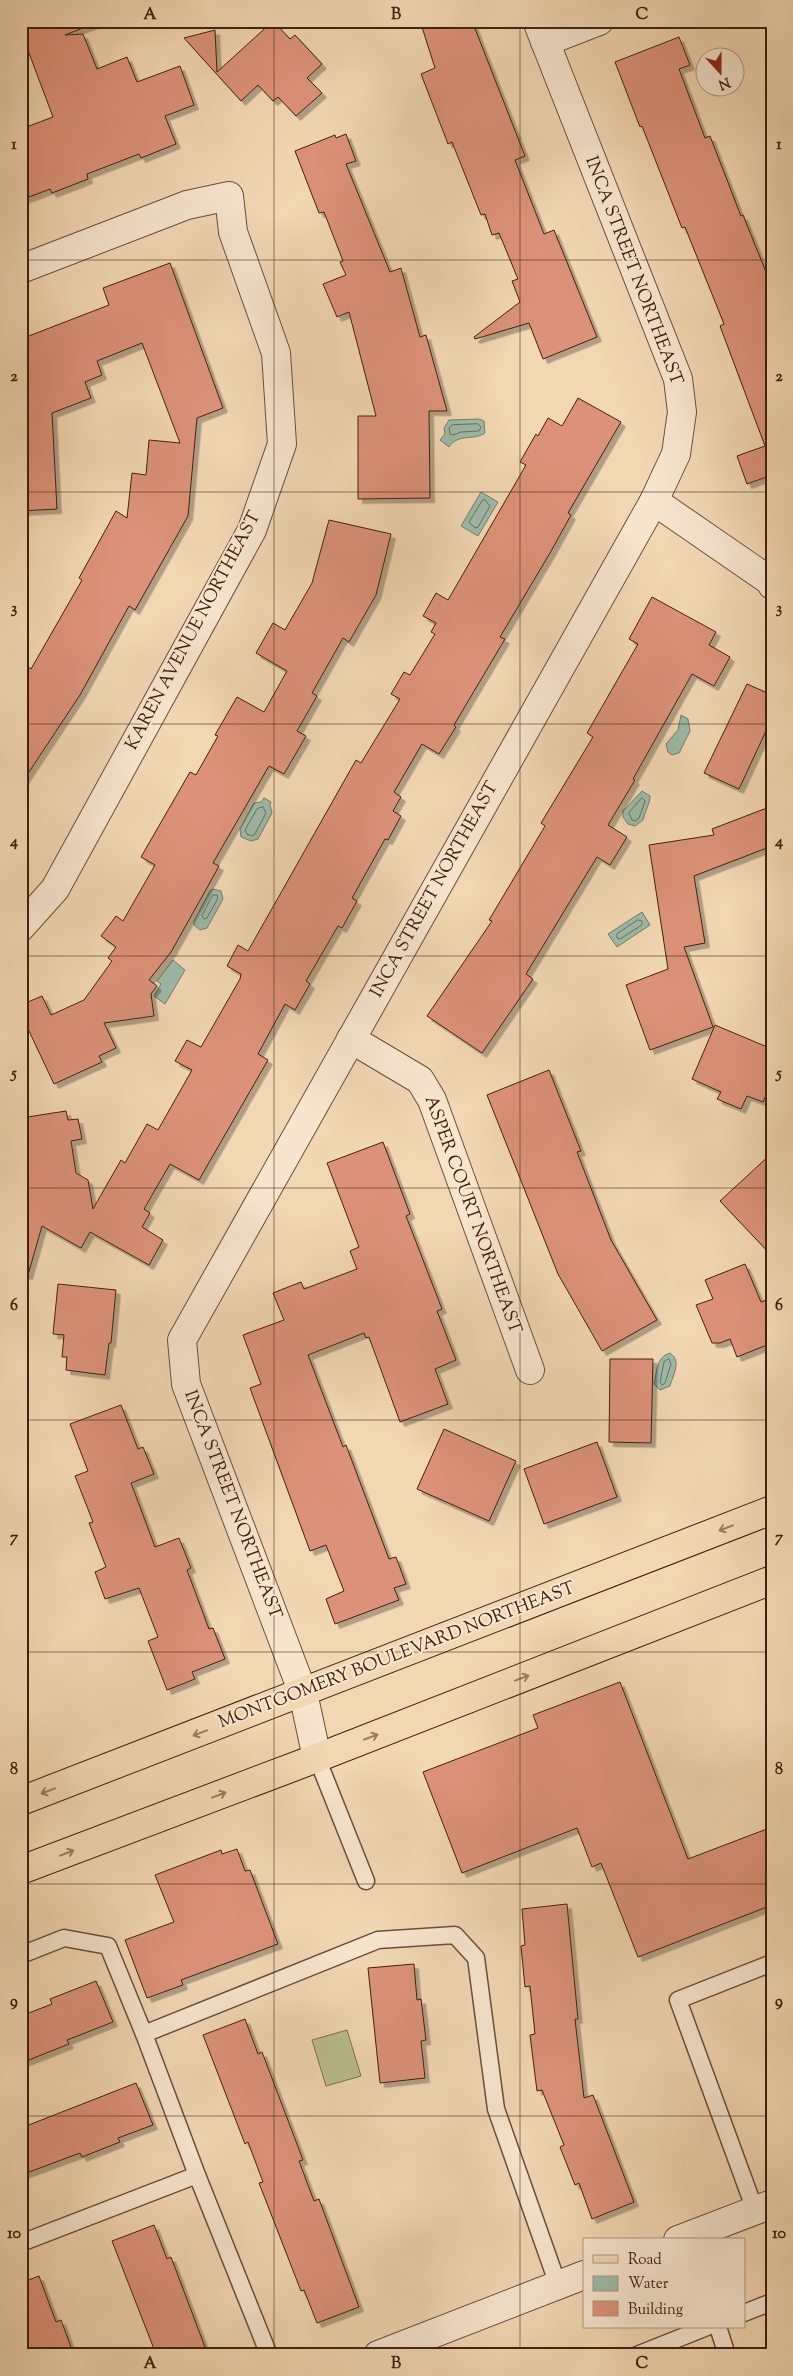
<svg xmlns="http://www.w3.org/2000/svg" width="793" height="2376" font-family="'Sorts Mill Goudy',serif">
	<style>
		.green { fill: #b9be8e; stroke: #7c6f4e }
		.water { fill: #9cbaa8; stroke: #777c6b }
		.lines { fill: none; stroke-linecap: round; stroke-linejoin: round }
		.shore { stroke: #6e6d5c; stroke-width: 1 }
		.building { fill: #dc927a; stroke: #40200f; filter: url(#shadow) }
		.lane-casing { stroke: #6c4e38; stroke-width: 19 }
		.street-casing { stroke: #6c4e38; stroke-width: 30 }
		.primary-casing { stroke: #40200f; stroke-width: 30 }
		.lane { stroke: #f7e5ce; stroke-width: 16 }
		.street { stroke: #f7e5ce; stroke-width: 28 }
		.primary { stroke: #f2d7b3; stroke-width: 28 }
		.oneway { stroke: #997c61 }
		.grid { fill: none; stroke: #40200f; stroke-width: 1; stroke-opacity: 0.55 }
		.labels { text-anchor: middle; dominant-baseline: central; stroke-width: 4; stroke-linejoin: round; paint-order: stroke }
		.street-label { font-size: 18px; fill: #40200f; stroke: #f7e5ce }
		.neatline { fill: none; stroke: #40200f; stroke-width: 2 }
		.grid-label { font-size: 16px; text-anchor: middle; font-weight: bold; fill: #40200f }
	</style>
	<defs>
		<filter id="shadow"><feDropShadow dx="4.5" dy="4.5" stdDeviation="0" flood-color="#0004"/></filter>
	</defs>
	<rect width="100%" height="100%" fill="#f2d7b3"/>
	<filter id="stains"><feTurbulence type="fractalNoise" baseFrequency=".004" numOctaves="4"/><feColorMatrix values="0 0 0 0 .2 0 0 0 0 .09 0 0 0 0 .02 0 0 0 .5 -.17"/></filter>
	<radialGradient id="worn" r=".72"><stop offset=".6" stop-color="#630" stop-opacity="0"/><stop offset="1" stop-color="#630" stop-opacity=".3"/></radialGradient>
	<!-- green -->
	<path class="green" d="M347,2030l14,46 -35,10 -14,-46z"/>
	<!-- water -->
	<g class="water">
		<path d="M479,419l5,2 1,12c-11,8 -27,0 -36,14l-9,-7 5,-6 -1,-6 5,-8z"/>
		<path d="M481,492l17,10 -20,34 -17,-10z"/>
		<path d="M681,715l7,4 2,12 -11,22 -7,2 -4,-3 -2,-8 12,-14z"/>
		<path d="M642,791l8,5c0,8 -5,15 -7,24l-8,6 -7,-2 -5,-7v-6z"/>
		<path d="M264,798l7,4 -1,3 2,8 -14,26 -7,2 -10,-4 -1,-8 14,-26 7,-1z"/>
		<path d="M213,889l8,2 2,8 -16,29 -7,2 -6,-5v-4l16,-30z"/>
		<path d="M642,912l8,13 -33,22 -9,-13z"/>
		<path d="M173,960l12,10 -20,34 -11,-8 7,-12 -4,-3z"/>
		<path d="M670,1353c12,8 3,22 0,33l-10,4 -6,-6c3,-12 2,-27 16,-31z"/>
	</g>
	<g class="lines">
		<!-- shore -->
		<g class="shore">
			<path d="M478,424l3,3 -2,4 -18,1 -8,3 -3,-1 -1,-6 3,-3z"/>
			<path d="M485,500l5,6 -12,21 -3,1 -6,-6 13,-21z"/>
			<path d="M642,798l3,3 -6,17 -4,3 -3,-1 -3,-7z"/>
			<path d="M263,807l3,6 -11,21 -3,2 -5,-2 -2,-4 12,-21z"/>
			<path d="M213,895h4l1,3 -11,20 -3,1 -2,-3z"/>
			<path d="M638,920l4,1v4l-22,14 -3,-1v-4z"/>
			<path d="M669,1359l2,5 -6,19 -3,2 -2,-3 4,-20z"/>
		</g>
	</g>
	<!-- building -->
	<g class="building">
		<path d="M21,21h74l1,2 -31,12 18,-1 14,35 30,-12 10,25 43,-16 14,39 -29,11 11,28 -35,14 -2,-4 -52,20 1,5 -36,14 -2,-4 -29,11v-71l32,-12 -27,-72 -5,2z"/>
		<path d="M273,21l17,18 5,-4 27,29 -15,14 15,15 -26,23 -18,-19 -5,4 -15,-16 -17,16 -57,-63 31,-8 2,42z"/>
		<path d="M420,21h52l53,135 -10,4 29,74 10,-4 43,107 -54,22 -14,-36 -54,16 -1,-2 46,-35 -8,-21 6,-2 -19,-46 -7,2 -7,-21 -4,1 -29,-73 -4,2 -27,-70 14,-6z"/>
		<path d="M679,37l11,28 -11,4 26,69 5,-2 31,80 2,-1 29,72v188l-25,9 -10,-28 28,-10 -45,-120 4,-2 -39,-97 -3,1 -40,-102 -2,1 -25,-65z"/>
		<path d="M346,134l10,27 -10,3 44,108 11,-4 19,69 6,-2 21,76h-18l1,87 -72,1v-83h18l-27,-104 -12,5 -14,-33 23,-9 -6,-13 3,-1 -19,-49 -5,1 -24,-62 40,-16 1,3z"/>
		<path d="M170,263l53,145 -26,10 -9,98 -53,94 -6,-4 -49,89 -59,89v-122l10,7 51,-89 -3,-2 37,-67 11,7 5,-45 14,2 3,-35 31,3 -38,-100 -45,18 5,14 -17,7 6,16 -39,15 5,96 -36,2v-172l88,-34 -6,-17z"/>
		<path d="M578,398l43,24 -53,91 3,2 -21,38 -50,84 5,2 -51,86 2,2 -17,27 -17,-10 -28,48 7,5 -8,14 8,5 -13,24 -3,-1 -33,59 5,3 -15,27 -4,-2 -32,55 4,3 -15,26 -10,-6 -27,50 10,6 -69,120 -29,-16 -26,45 6,4 -8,14 21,13 -14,25 -59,-33 -9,16 -39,-22 -14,49 -7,-1v-156l45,-7 2,9 10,-1 4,20 -11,2 5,32 12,7 5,29 28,-49 4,3 22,-39 11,6 34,-60 -17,-9 12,-21 14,7 39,-68 1,-5 -14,-8 11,-21 10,6 108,-191 5,3 39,-64 -9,-5 13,-22 6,3 25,-41 -4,-2 5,-9 -13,-7 13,-23 12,7 78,-135 -6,-3 16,-28 2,2 10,-18 14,8z"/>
		<path d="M329,520l62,14 -15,61 -27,47 -6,-4 -31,55 5,3 -20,35 9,5 -22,38 -15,-8 -56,97 6,3 -11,20 -37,66 -22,28 8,6 -6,8 3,22 -50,7 12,25 -17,8 3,6 -48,22 -33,-70v-9l21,-9 9,19 33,-15 28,-39 -4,-3 8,-11 -15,-11 15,-20 7,5 32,-56 -14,-8 49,-85 6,3 22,-39 -3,-1 22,-38 27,15 23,-41 -31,-18 17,-30 12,7 27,-47z"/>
		<path d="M652,597l64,35 -7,13 21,12 -16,29 -22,-12 -59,105 2,1 -27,45 19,12 -17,28 -13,-8 -71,117 7,5 -51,74 -55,-37 65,-95 -3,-1 56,-94 -4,-3 52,-86 -6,-4 51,-89 -9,-5z"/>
		<path d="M747,684l25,11v23l-33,71 -35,-16z"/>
		<path d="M772,806v40l-78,30 11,67 -21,4 29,80 -63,23 -24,-65 42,-16 -19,-124 65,-10 -2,-6z"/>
		<path d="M715,1025l57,24v33l-9,20 -16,-6 -6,13 -24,-10 4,-7 -29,-13z"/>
		<path d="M549,1070l32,81 -4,1 34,88 46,80 -55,31 -44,-77 -71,-179z"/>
		<path d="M383,1142l27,72 -4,2 36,93 -5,2 19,49 -21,9 13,35 -48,18 -31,-85 -3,1 -2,-5 -56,22 35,92 3,-2 43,114 7,-2 10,27 -12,4 5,12 -64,24 -9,-25 18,-8 -18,-46 -16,6 -60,-163 11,-4 -18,-49 41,-15 -11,-27 28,-11 3,7 53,-20 -7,-18 9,-4 -32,-84z"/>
		<path d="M772,1153v103l-52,-55z"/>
		<path d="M745,1264l16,38 11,-4v45l-35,14 -7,-18 -10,4h-8l-16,-38 17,-6 -8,-19z"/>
		<path d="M58,1284l58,6 -5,53h-2l-4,32 -39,-5 1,-13h-5l2,-22 -11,-1z"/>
		<path d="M610,1359h43l-2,84 -42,-1z"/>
		<path d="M121,1405l17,44 5,-2 11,27 -23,9 24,64 24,-9 12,30 -4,2 22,59 4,-1 12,31 -33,13 3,7 -28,11 -19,-49 10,-4 -19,-49 -34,11 -10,-27 11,-5 -17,-44 4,-1 -18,-46 13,-5 -18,-47z"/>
		<path d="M444,1429l72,32 -27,60 -72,-32z"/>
		<path d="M597,1442l20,55 -73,27 -20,-55z"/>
		<path d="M620,1682l68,177 84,-32v78l-134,52 -37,-94 -9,4 -15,-39 -115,45 -39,-101 115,-44 -5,-13z"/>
		<path d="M237,1849l8,22 5,-1 28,74 -97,36 2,5 -36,13 -22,-58 49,-18 -19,-47 66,-25 1,4z"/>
		<path d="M567,1904l11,115h-3l9,79 9,-3 41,107 -42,17 -13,-36 -4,2 -15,-38 4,-2 -22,-55 -5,1 -7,-56 5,-1 -5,-48 -5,1 -4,-41 4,-1 -3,-36z"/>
		<path d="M414,1964l3,36 4,-1 5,41 -5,1 4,37 -45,5 -12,-115z"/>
		<path d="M96,1981l17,41 -46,18 2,4 -48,19v-47l31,-12 -2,-5z"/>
		<path d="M245,2019l13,35 4,-2 41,108 -4,1 15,40 5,-2 40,108 -42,16 -13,-33 -3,1 -42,-108 4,-1 -15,-40 -3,2 -42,-109z"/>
		<path d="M136,2083l17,42 -35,13 2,4 -38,15 -2,-4 -59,22v-47z"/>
		<path d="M154,2225l13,34 4,-2 37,98h-48l-3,-7 -3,1 -42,-108z"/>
		<path d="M39,2276l17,46 5,-2 13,35h-47l-6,-16v-56z"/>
	</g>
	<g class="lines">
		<defs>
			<g id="lane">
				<path d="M317,1758l49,123"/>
				<path d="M21,1955l43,-17 44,8 36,88"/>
				<path d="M755,2210l-77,-210 94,-37"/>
				<path d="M21,2243l176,-68"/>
				<path d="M744,2313l28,-11"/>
				<path d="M718,2327l9,28"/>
				<path d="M269,2355l-72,-180 -53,-141 234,-94 77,-5 21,23 20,151 62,176"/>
				<path d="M637,2355l70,-28"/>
			</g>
			<g id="street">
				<path d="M545,42l54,-21"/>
				<path d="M21,269l166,-64 42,-9 4,36 43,121 6,91 -30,86 -197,359 -34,38"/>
				<path d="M654,501l116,80 2,4"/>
				<path d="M351,1039l69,41 12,20 98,270"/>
				<path d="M317,1758l-14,-65 -117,-309 -4,-44 472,-839 22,-47 6,-42 -4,-33 -141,-358"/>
				<path d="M678,2240l94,-36"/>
				<path d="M378,2355l206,-80"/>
			</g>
			<g id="primary">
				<path d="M21,1801l751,-291"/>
				<path d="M21,1870l296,-112 455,-178"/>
			</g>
		</defs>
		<!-- lane casing -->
		<use href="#lane" class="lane-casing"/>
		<!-- street casing -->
		<use href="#street" class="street-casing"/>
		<!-- primary casing -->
		<use href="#primary" class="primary-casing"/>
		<!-- lane -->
		<use href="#lane" class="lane"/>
		<!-- street -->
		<use href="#street" class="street"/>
		<!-- primary -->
		<use href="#primary" class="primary"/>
	</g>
	<!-- one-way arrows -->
	<defs><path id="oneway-shaft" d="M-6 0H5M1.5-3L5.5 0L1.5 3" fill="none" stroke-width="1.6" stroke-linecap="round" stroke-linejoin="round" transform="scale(1.25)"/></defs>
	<g class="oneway">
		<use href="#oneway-shaft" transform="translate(726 1528) rotate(159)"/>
		<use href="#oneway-shaft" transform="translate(522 1678) rotate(-21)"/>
		<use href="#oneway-shaft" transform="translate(200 1733) rotate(159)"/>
		<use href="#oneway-shaft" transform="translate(371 1737) rotate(-21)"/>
		<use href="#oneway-shaft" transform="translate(48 1791) rotate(159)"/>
		<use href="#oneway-shaft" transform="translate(219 1795) rotate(-21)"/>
		<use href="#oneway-shaft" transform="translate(67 1853) rotate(-21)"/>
	</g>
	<!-- grid -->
	<path class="grid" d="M274,21v2334M520,21v2334M21,260h751M21,492h751M21,724h751M21,956h751M21,1188h751M21,1420h751M21,1652h751M21,1884h751M21,2116h751"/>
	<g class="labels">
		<!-- street labels -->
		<g class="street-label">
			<text transform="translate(633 271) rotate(69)">INCA STREET NORTHEAST</text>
			<text transform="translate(194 631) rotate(-62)">KAREN AVENUE NORTHEAST</text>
			<text transform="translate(435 890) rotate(-61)">INCA STREET NORTHEAST</text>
			<text transform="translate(472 1215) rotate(70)">ASPER COURT NORTHEAST</text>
			<text transform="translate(232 1505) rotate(69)">INCA STREET NORTHEAST</text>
			<text transform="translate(397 1656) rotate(-21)">MONTGOMERY BOULEVARD NORTHEAST</text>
		</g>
	</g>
	<!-- margin -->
	<rect width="793" height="2376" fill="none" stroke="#f2d7b3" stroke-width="55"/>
	<!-- legend -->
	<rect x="583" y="2238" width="162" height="90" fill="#f7e5ce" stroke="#ae9682"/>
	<rect x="593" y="2255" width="25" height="8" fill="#f2d7b3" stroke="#ae9682"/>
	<text x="628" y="2264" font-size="15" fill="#40200f">Road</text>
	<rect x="593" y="2276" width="25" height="15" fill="#9cbaa8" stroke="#ae9682"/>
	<text x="628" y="2288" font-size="15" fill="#40200f">Water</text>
	<rect x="593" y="2301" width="25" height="15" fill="#dc927a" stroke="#ae9682"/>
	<text x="628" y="2314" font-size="15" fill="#40200f">Building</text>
	<!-- north arrow -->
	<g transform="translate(720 72) rotate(159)"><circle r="24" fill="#f7e5ce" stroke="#ae9682"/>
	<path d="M0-4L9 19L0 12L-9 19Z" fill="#8f2418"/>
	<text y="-8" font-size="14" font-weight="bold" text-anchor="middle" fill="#40200f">N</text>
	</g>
	<rect x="28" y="28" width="738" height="2320" class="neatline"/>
	<g class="grid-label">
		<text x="150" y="19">A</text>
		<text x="396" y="19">B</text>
		<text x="642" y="19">C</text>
		<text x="14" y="149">1</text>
		<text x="779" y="149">1</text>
		<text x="14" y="381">2</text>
		<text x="779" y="381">2</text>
		<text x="14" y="613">3</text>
		<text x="779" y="613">3</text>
		<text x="14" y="846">4</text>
		<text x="779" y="846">4</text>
		<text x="14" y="1078">5</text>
		<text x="779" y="1078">5</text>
		<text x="14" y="1310">6</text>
		<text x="779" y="1310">6</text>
		<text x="14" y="1542">7</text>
		<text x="779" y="1542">7</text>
		<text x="14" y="1774">8</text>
		<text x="779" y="1774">8</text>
		<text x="14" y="2006">9</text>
		<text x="779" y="2006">9</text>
		<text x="14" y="2238">10</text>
		<text x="779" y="2238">10</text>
		<text x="150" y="2368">A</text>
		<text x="396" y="2368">B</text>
		<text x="642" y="2368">C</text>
	</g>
	<rect width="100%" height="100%" filter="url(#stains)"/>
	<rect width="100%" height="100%" fill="url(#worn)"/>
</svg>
